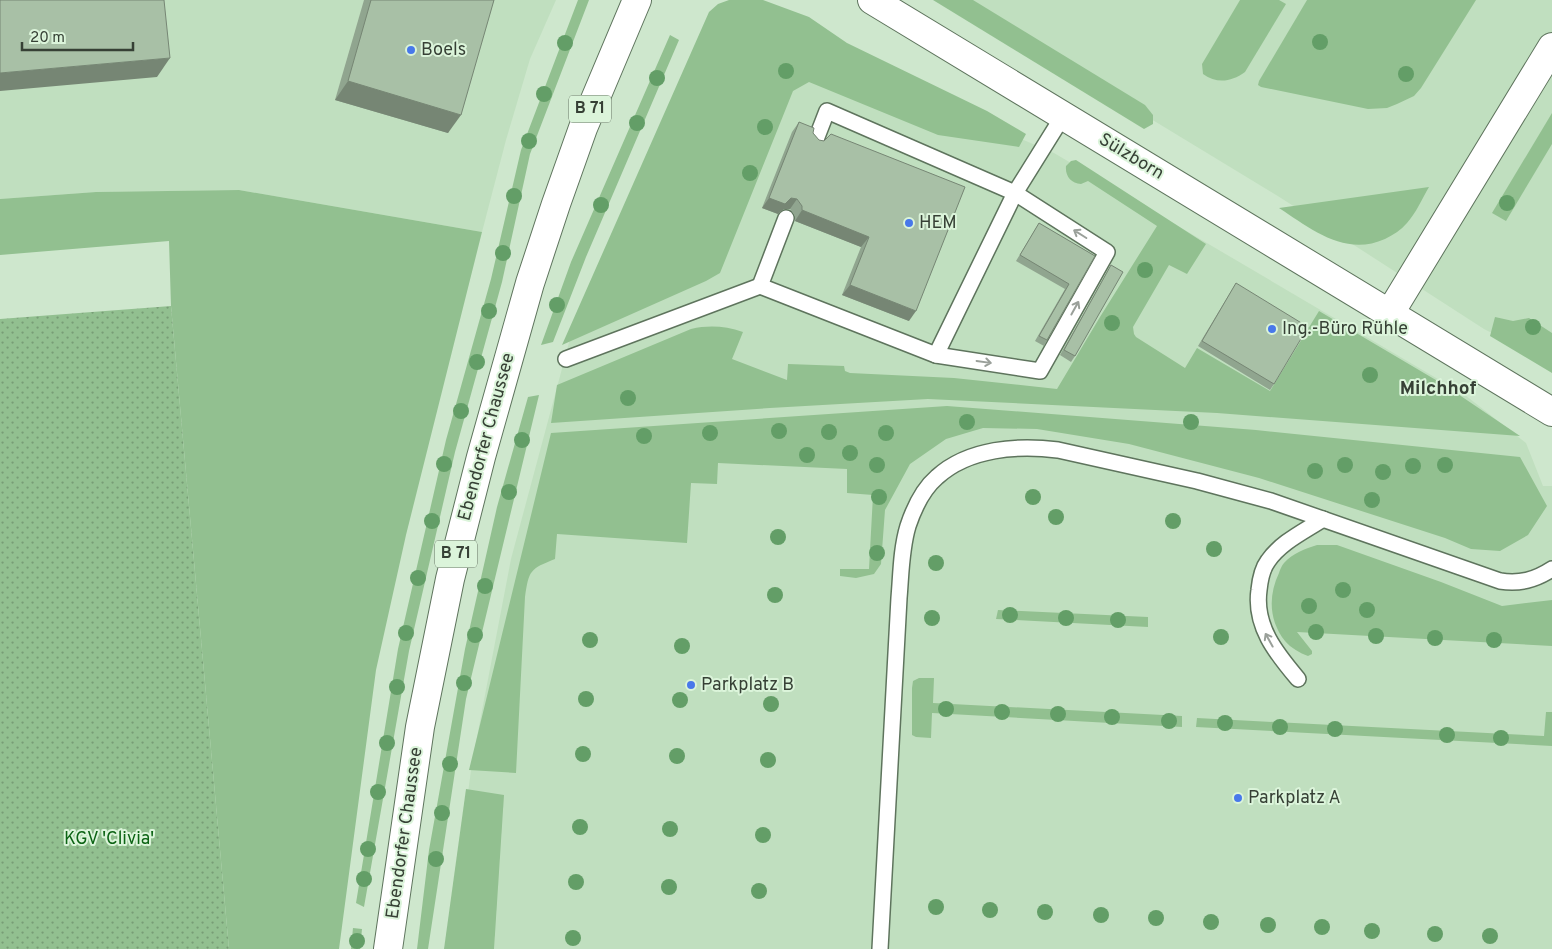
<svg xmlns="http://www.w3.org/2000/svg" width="1552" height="949" font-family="Overpass,sans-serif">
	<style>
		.built { fill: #c0dfbf }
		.grass { fill: #92c090 }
		.garden { fill: url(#garden-dots) }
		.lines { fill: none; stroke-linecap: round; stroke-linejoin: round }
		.lane-casing { stroke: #5e745d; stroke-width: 18 }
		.street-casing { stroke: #5e745d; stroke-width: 30 }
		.primary-casing { stroke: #5e745d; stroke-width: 30 }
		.lane { stroke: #fff; stroke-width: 15 }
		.street { stroke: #fff; stroke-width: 28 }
		.primary { stroke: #fff; stroke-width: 28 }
		.tree { fill: #639e67 }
		.wall { fill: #90a58f }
		.shaded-wall { fill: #768674 }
		.building { fill: #a8c0a6; stroke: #768674 }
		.oneway { stroke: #9aa09a }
		.poi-dot { fill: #4878ea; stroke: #dbf4da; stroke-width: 2 }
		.labels { text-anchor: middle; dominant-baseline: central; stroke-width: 4; stroke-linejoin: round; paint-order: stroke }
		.shield { fill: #dbf4da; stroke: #687666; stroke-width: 1 }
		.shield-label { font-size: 16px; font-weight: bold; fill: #364035 }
		.poi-label { font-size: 18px; fill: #364035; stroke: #dbf4da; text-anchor: start }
		.street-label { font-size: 18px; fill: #364035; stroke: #dbf4da }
		.park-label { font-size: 18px; fill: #0c6314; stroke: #dbf4da }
		.neighbourhood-label { font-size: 19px; font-weight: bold; fill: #364035; stroke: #dbf4da }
	</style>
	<defs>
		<pattern id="garden-dots" width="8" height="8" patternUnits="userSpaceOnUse" patternTransform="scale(1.25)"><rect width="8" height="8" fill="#92c090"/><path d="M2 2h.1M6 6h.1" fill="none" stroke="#789d76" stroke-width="1.8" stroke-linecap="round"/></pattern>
	</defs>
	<rect width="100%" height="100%" fill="#cee7cd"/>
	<!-- built -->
	<g class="built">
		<path d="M0,0h556l-26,59 -24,81 -24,92 -243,-42 -143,2 -96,7z"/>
		<path d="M955,0h597v364l-68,-35 -203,-131z"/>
		<path d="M710,18l250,95 94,40 411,242 61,48 17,43h9v463h-1105l25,-186 39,-204 60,-224z"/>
	</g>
	<!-- grass -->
	<g class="grass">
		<path d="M578,0h11l-59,154 -28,128 -47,170 -46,199 -45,256 -8,-4 42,-254 48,-209 45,-161 30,-129z"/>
		<path d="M729,0h34l46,17 38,26 140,68 39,23 -7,13 -81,-12 -129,-53 -16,9 -73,182 -14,8 -144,64 147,-333 9,-8z"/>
		<path d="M933,0h40l172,105 8,10v9l-9,5z"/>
		<path d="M1240,0h39l7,4 -41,68c-14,10 -28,12 -42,2l-1,-10z"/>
		<path d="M1307,0h169l-55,88 -7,8 -17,8 -10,4 -19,1 -107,-22 -3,-2 1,-4z"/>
		<path d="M670,35l9,5 -93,217 -33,85 -12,3 30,-83z"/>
		<path d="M1552,113v31l-46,77 -14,-8z"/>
		<path d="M1076,160l130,84 -19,30 -18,-9 -36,62 1,7 2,3 49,31 12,-20 73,43 49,-80 127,75 74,50 -303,-23 -289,-14 -158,9 -219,15 6,-38 134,-56c18,-4 34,-3 52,3l-11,27 55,21 1,-16 56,2 1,5 5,2 104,5 103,11 43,-72 57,-91 -69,-45 -7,3c-10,-1 -16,-8 -15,-18l5,-5z"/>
		<path d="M1429,187c-7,12 -13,26 -22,36 -6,7 -14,12 -22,16 -40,18 -74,-10 -106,-31z"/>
		<path d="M239,190l243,42 -76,303 -30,135 -37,279h-110l-58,-643 -2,-65 -169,14v-56l96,-7z"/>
		<path d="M1495,317l18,4 16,-3 23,15v40l-62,-37z"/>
		<path d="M539,395l-73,304 -38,250h-11l12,-99 36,-201 32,-142 31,-110z"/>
		<path d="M947,406l309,24 264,27 27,49 -19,29 -28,16 -29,-2 -26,-11 -186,-60 -130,-34 -92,-15 -54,-1 -37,11 -36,25 -25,46 -4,54 -7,10 -18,4 -16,-2v-7h29l4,-74 -26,-2v-24l-129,-6 -1,21 -26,-1 -4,60 -130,-9 -2,25c-25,10 -26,11 -30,38l-9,176 -47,-3 82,-337z"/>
		<path d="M1317,545h20l104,37 61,24 50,-6v46l-255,-14 15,19v3l-4,2c-8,-3 -17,-8 -23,-15 -16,-20 -17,-45 -6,-68 1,-3 3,-8 5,-10 9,-10 21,-14 33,-18z"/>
		<path d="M998,610l150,7v10l-152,-8z"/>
		<path d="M919,678h15l-1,25 249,13v11l-250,-14 -1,25 -15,-1 -4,-2v-47l1,-7z"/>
		<path d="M1546,712h6v34l-356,-19 1,-9 347,18z"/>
		<path d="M466,789l38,6 -10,154h-50z"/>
		<path d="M353,928l9,1 -2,20h-9z"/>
	</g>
	<!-- garden -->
	<path class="garden" d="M171,306l58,643h-229v-630z"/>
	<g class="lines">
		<defs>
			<g id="lane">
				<path d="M786,218l-26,68 176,69 104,16 67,-119 -92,-59 -188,-82 -12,31"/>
				<path d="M936,355l79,-162 48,-77"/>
				<path d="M566,359l194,-73"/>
				<path d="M1298,679c-22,-26 -44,-53 -39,-89 1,-10 3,-21 9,-29 13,-19 37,-30 55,-42"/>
				<path d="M880,949l19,-351c2,-23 2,-49 9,-72 6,-18 15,-37 29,-49 32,-29 81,-32 121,-27l139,31 74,20 229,80c20,3 35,-1 52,-12"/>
			</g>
			<g id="street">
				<path d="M872,0l680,412"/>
				<path d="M1390,313l162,-266"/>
			</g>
			<path id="primary" d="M388,949l32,-222 30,-148 31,-122 49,-174 26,-79 27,-76 54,-128"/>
		</defs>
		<!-- lane casing -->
		<use href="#lane" class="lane-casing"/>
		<!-- street casing -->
		<use href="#street" class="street-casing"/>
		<!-- primary casing -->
		<use href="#primary" class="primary-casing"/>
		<!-- lane -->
		<use href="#lane" class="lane"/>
		<!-- street -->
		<use href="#street" class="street"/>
		<!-- primary -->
		<use href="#primary" class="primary"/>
	</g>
	<!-- trees -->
	<g class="tree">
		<circle cx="1320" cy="42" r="8"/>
		<circle cx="565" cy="43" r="8"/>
		<circle cx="786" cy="71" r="8"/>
		<circle cx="1406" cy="74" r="8"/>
		<circle cx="657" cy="78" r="8"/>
		<circle cx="544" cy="94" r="8"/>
		<circle cx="637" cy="123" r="8"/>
		<circle cx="765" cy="127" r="8"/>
		<circle cx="529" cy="141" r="8"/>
		<circle cx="750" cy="173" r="8"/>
		<circle cx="514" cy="196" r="8"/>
		<circle cx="1507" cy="203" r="8"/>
		<circle cx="601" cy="205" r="8"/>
		<circle cx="503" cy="253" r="8"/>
		<circle cx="1145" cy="270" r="8"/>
		<circle cx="557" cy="305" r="8"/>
		<circle cx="489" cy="311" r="8"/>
		<circle cx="1112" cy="323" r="8"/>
		<circle cx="1533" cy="327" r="8"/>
		<circle cx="477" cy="362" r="8"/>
		<circle cx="1370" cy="375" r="8"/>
		<circle cx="628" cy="398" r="8"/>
		<circle cx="461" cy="411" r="8"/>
		<circle cx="967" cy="422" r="8"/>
		<circle cx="1191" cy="422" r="8"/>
		<circle cx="779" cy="431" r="8"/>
		<circle cx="829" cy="432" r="8"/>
		<circle cx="710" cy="433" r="8"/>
		<circle cx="886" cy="433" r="8"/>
		<circle cx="644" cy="436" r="8"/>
		<circle cx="522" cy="440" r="8"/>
		<circle cx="850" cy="453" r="8"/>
		<circle cx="807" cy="455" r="8"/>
		<circle cx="444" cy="464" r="8"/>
		<circle cx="877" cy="465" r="8"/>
		<circle cx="1345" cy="465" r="8"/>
		<circle cx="1445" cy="465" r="8"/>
		<circle cx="1413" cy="466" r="8"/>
		<circle cx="1315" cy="471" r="8"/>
		<circle cx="1383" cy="472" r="8"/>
		<circle cx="509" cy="492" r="8"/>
		<circle cx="879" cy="497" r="8"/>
		<circle cx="1033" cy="497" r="8"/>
		<circle cx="1372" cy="500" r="8"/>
		<circle cx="1056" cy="517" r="8"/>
		<circle cx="432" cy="521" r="8"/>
		<circle cx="1173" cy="521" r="8"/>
		<circle cx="778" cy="537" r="8"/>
		<circle cx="1214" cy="549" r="8"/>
		<circle cx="877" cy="553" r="8"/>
		<circle cx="936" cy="563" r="8"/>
		<circle cx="418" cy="578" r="8"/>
		<circle cx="485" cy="586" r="8"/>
		<circle cx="1343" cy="590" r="8"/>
		<circle cx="775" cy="595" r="8"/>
		<circle cx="1309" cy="606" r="8"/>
		<circle cx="1367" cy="610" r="8"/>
		<circle cx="1010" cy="615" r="8"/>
		<circle cx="932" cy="618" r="8"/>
		<circle cx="1066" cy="618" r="8"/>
		<circle cx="1118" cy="620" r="8"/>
		<circle cx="1316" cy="632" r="8"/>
		<circle cx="406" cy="633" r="8"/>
		<circle cx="475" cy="635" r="8"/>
		<circle cx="1376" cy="636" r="8"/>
		<circle cx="1221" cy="637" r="8"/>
		<circle cx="1435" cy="638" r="8"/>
		<circle cx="590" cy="640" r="8"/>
		<circle cx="1494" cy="640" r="8"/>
		<circle cx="682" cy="646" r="8"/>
		<circle cx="464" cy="683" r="8"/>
		<circle cx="397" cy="687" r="8"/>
		<circle cx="586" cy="699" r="8"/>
		<circle cx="680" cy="700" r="8"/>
		<circle cx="771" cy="704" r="8"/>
		<circle cx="946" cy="709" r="8"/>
		<circle cx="1002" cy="712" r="8"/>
		<circle cx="1058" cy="714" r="8"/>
		<circle cx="1112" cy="717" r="8"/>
		<circle cx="1169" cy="721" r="8"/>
		<circle cx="1225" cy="723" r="8"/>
		<circle cx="1280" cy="727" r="8"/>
		<circle cx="1335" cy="729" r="8"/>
		<circle cx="1447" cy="735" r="8"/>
		<circle cx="1501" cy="738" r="8"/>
		<circle cx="387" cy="743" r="8"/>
		<circle cx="583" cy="754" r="8"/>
		<circle cx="677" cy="756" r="8"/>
		<circle cx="768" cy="760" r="8"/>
		<circle cx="450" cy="764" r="8"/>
		<circle cx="378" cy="792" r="8"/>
		<circle cx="442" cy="813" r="8"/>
		<circle cx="580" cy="827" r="8"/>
		<circle cx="670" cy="829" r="8"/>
		<circle cx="763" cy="835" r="8"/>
		<circle cx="368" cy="849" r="8"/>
		<circle cx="436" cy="859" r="8"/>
		<circle cx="364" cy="879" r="8"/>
		<circle cx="576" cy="882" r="8"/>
		<circle cx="669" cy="887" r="8"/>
		<circle cx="759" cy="891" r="8"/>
		<circle cx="936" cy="907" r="8"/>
		<circle cx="990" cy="910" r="8"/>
		<circle cx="1045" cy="912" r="8"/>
		<circle cx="1101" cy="915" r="8"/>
		<circle cx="1156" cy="918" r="8"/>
		<circle cx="1211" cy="922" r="8"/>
		<circle cx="1268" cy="925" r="8"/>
		<circle cx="1322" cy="927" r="8"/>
		<circle cx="1372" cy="931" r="8"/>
		<circle cx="1435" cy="934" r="8"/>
		<circle cx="1490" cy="936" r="8"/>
		<circle cx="573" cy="938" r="8"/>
		<circle cx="357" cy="941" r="8"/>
	</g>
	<!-- wall -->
	<g class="wall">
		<path d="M364,0h130l-46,133 -113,-33z"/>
		<path d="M799,122l14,11 6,7 5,1 85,180 -67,-26 19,-48 -66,-26v-5l-5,-7h-6l-6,5 -16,-6 30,-76z"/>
		<path d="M1039,223l56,33 -51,90 -9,-5 30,-52 -49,-28z"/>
		<path d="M1111,265l-36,91 -4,6 -11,-7z"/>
		<path d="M1236,283l38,101 -4,6 -72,-44z"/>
	</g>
	<!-- shaded-wall -->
	<g class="shaded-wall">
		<path d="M170,58l-13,19 -157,14v-18z"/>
		<path d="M348,81l113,34 -13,18 -113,-33z"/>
		<path d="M769,198h22l6,1 -7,10h-6l-6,5 -16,-6z"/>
		<path d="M802,210l67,27 -8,10 -66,-26z"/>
		<path d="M850,285l66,26 -7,10 -67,-26z"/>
	</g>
	<!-- building -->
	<g class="building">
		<path d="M0,0h164l6,58 -170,15z"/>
		<path d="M371,0h123l-33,115 -113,-34z"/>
		<path d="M799,122l15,6 -1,5 6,7 5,1 7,-7 134,53 -49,124 -66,-26 19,-48 -67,-27v-4l-5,-7 -6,-1 -6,6 -16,-6z"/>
		<path d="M1039,223l56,33 -48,84 -8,-4 30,-52 -49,-29z"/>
		<path d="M1111,265l12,7 -48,84 -11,-6z"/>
		<path d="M1236,283l72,44 -34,57 -72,-43z"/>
	</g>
	<!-- one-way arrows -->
	<defs><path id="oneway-shaft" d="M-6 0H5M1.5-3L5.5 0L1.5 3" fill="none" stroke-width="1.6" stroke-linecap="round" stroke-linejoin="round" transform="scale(1.25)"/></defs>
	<g class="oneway">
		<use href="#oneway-shaft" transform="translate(1080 234) rotate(-148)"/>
		<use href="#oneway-shaft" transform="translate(1075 308) rotate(-61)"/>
		<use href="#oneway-shaft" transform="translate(984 362) rotate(8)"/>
		<use href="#oneway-shaft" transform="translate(1269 640) rotate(-119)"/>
	</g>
	<!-- markers -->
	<g class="poi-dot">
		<circle cx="411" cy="50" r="5"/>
		<circle cx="909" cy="223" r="5"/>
		<circle cx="1272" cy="329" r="5"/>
		<circle cx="691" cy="685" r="5"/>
		<circle cx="1238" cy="798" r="5"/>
	</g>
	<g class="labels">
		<!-- shield labels -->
		<g class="shield">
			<rect x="569" y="95.5" width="42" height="27" rx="4"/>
			<rect x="435" y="540.5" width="42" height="27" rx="4"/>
		</g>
		<g class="shield-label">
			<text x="590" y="109">B 71</text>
			<text x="456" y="554">B 71</text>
		</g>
		<!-- poi labels -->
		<g class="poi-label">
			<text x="421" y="50">Boels</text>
			<text x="919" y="223">HEM</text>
			<text x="1282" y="329">Ing.-Büro Rühle</text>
			<text x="701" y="685">Parkplatz B</text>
			<text x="1248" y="798">Parkplatz A</text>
		</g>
		<!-- street labels -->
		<g class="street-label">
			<text transform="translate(1131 157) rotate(31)">Sülzborn</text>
			<text transform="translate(487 437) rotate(-75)">Ebendorfer Chaussee</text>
			<text transform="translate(405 833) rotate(-82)">Ebendorfer Chaussee</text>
		</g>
		<!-- park labels -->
		<g class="park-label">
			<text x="109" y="839">KGV 'Clivia'</text>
		</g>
		<!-- neighbourhood labels -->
		<g class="neighbourhood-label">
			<text x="1438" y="389">Milchhof</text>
		</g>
	</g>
	<!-- scale -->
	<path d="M22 42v8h111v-8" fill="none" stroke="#364035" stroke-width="2.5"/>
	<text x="30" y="42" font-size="15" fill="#364035" stroke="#dbf4da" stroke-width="4" paint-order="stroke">20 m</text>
</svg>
